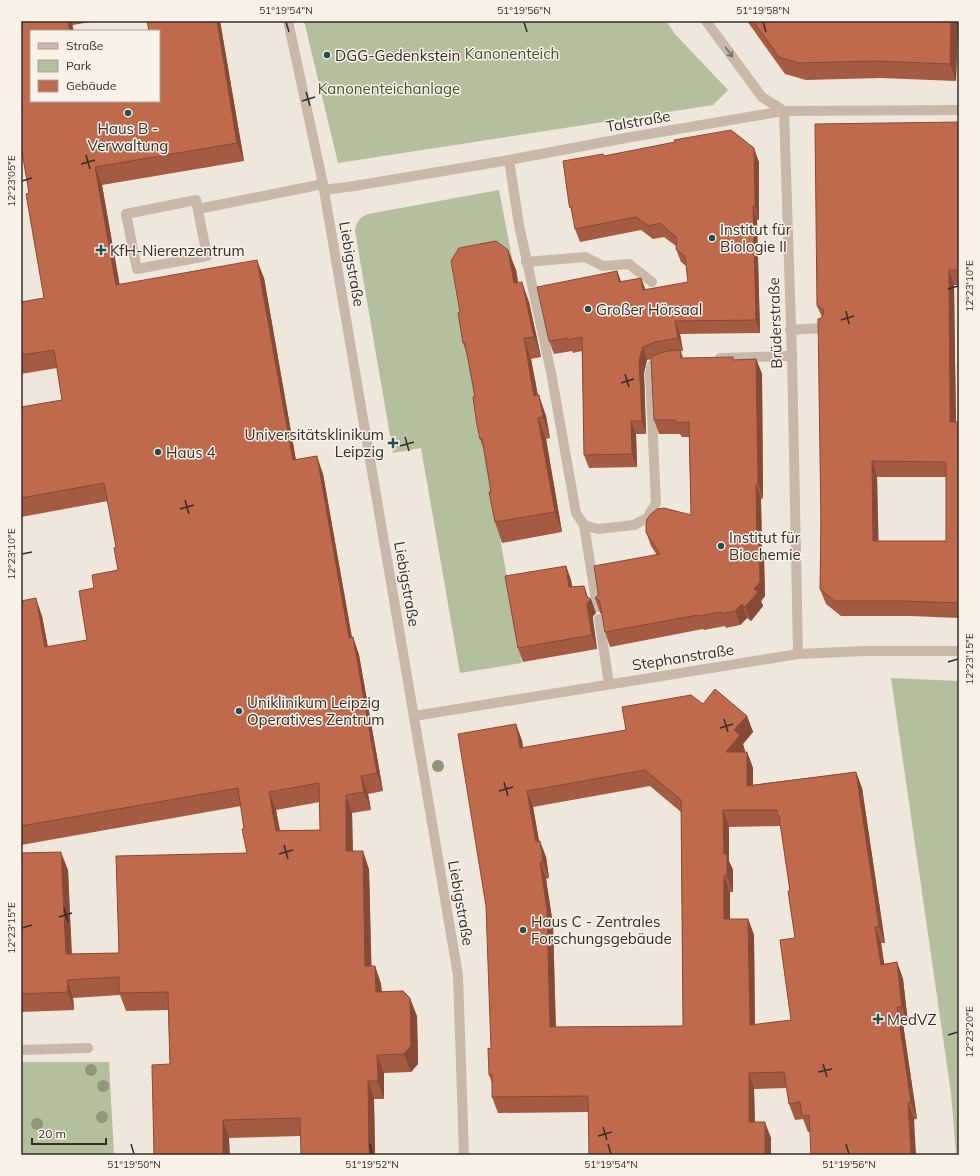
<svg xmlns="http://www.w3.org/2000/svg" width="980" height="1176" font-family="Mulish,sans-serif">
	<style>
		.green { fill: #b3bf9d }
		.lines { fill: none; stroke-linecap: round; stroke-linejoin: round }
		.lane { stroke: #c8b8a9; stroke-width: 10 }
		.street { stroke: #c8b8a9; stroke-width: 10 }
		.tree { fill: #91957c }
		.wall { fill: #a45b41; fill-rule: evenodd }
		.shaded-wall { fill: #864a35 }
		.building { fill: #bf6a4c; stroke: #864a35; fill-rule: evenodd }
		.oneway { stroke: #776c62 }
		.ticks { fill: none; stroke: #352d28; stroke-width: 1.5 }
		.poi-dot { fill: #205054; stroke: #f8f1e8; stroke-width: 1.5 }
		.labels { text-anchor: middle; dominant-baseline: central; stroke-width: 3; stroke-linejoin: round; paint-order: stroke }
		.park-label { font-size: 15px; fill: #44522e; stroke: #f8f1e8 }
		.poi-label { font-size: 15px; fill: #352d28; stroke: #f8f1e8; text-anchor: start }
		.street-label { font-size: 15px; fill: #352d28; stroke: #f8f1e8 }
		.neatline { fill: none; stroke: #352d28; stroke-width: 1.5 }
		.ticks-label { font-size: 10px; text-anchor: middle; fill: #352d28 }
	</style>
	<rect width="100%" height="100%" fill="#f0e7dc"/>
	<!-- green -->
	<g class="green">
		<path d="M304,21h362l9,13 53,56 -15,15 -375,58z"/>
		<path d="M499,190l13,68 -59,12 69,393 -62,10 -39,-225 -28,5 -38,-222c1,-9 4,-13 13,-17z"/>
		<path d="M891,678l68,3v474h-3l-5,-62z"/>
		<path d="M21,1062h88l5,93h-93z"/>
	</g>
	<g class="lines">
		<!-- lane -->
		<g class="lane">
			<path d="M509,160l10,65 32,147 25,141 8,12 14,4 36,-4 13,-7 9,-15 -6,-130 2,-8 10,-5"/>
			<path d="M196,200l11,56 -70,13 -11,-55z"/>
			<path d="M198,209l125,-25"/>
			<path d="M526,262l59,-5 18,9 26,-2 23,18"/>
			<path d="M790,330l33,-2"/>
			<path d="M720,358l72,-2"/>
			<path d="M584,525l13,82"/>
			<path d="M599,619l10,65"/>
			<path d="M21,1050l67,-2"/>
		</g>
		<!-- street -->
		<g class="street">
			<path d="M288,21l35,163 135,791 6,180"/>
			<path d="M706,21l56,76 22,14"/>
			<path d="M784,111l8,245 6,298"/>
			<path d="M324,190l30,-4 155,-26 122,-23 153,-26 175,-1"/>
			<path d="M414,716l384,-62 67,-3h94"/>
		</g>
	</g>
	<!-- trees -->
	<g class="tree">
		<circle cx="438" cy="766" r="6"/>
		<circle cx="91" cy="1070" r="6"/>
		<circle cx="103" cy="1086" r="6"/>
		<circle cx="102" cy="1117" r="6"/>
		<circle cx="37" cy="1124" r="6"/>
	</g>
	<!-- wall -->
	<g class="wall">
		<path d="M21,21h75l-23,4 -42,76h128l61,-80 24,140 -142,24 17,99 145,-6 32,182 27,14 29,163h1l6,18 24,136 -15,3 3,16 -19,3 1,38 16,18 2,97h4l6,18 1,8 35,24 1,48 -7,8 -27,1v26h-10l1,56h-74v-19l-72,2 -59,-74 -2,-54 -42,1 -6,-16 -47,3 1,12 -53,2v-159l47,17 4,84 47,-1 128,-100 -3,-24 -3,-23 -220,39v-247l1,3 20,15 6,31 39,-7 7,-52 24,-18 -2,-23 -8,-46 -87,16v-110l41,-7 -5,-32 -36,6v-72l23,-4 -15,-105zM320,802v28h-40l-4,-20z"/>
		<path d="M747,21h211l-2,60 -75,-3 -75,2 -21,-6z"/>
		<path d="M959,122v163h-5l2,137h3v196l-49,-2h-69l-15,-12 -6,-15 2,-272 -5,-11zM877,477h69v64h-68z"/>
		<path d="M604,156l155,6v58h-2l3,113 -80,1 3,17h-2l2,7 51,2 22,-1 6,15 1,124 -2,1 1,53 2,6 1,38 -4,5 2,5 -12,15 -4,-3 -7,7 -14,3 -1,-2 -21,4 -1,-1 -93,18 -5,-15 -3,-18 -2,-1 -5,-15 62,-43 -6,-9 -5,-14 45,-17 -2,-78h-7l-2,-3h-21l-5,-14 -2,-61 -5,1 -3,13 2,61h-10l1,33 -48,1 -5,-13 -2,-104 -9,2 -1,-2 -18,3 -5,-13 68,-70 4,11 20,-4 4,12 43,-8 -2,-16 -5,-4 -5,-13v-3l-12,-9 -11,2 -12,-9 -61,12 -5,-13 -2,-14 -4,-11z"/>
		<path d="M508,250l8,20 2,13 11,19 12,55 -10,2 7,37 8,20 4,22 -4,1 16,93 -60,11 -7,-21 -4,-30 -7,-42 -4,-11 -5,-42 -8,-43 -4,-11 -3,-31z"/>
		<path d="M566,566l5,14 1,7 12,-1 4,12 8,15 -3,3v4l4,29 -74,13 -5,-14z"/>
		<path d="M703,704l44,12 6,16 -10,12 2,7 -1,1h3l6,16v17l103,-13 6,16 23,155h-4l3,21 13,-2 6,17 5,44 -5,1 14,95 -109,13 -5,-13 -8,1 -6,-16 -2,-16 -33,1 1,33 16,16 -183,-26 -90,1 -6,-16v-14l-3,-8 27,-351 6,17 1,7 103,-18zM650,786l31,26 2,214 -127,1 -3,-102 -7,-46 3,-1 -3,-21 -7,-16 -6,-34zM781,826l9,65 5,47 -4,82 -36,5 -1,-90 -6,-16h-18v-27h3v-22l-4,-9v-34z"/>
	</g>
	<!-- shaded-wall -->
	<g class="shaded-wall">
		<path d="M68,21h3l3,10h-4z"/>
		<path d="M217,21h3l24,140 -7,-18z"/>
		<path d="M951,21h7l-2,60 -6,-17z"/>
		<path d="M754,148l5,14v58l-4,-14z"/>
		<path d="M95,167l7,18 21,118 -7,-18z"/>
		<path d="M753,206l4,14 3,113 -4,-13z"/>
		<path d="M508,250l8,20 6,34 -8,-21z"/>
		<path d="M257,260l7,18 35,200 -6,-18z"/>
		<path d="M949,270l5,15 2,152 -6,-15z"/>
		<path d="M617,271l5,13 -3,-2z"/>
		<path d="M641,278l5,13 -3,-1z"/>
		<path d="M522,282l7,20 12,55 -7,-20z"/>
		<path d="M675,321l5,13 3,17 -5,-13z"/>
		<path d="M524,338l7,21 11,58 -8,-21z"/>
		<path d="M643,347l4,13 -3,13 2,61 -4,-13 -3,-61z"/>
		<path d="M756,359l6,15 1,124 -5,-14z"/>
		<path d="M539,395l7,21 4,22 -7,-21z"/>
		<path d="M538,418l8,21 16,93 -7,-20z"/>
		<path d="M631,421l5,13 1,33 -5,-13z"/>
		<path d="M317,456l6,18 32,182 -6,-18z"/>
		<path d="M872,461l5,16 2,80 -6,-16z"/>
		<path d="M756,484l5,15 1,53 2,6 1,38 -4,5 2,5 -12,15 -6,-14 9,-18 3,-45z"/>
		<path d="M566,566l5,14 4,21 -6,-14z"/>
		<path d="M584,586l5,15 2,-2 5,14 -3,3v4l4,29 -5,-14 -5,-38z"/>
		<path d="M36,598l6,18 9,49 -6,-18z"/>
		<path d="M742,604l5,14 -7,7 -5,-14z"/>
		<path d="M353,637l6,18 24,136 -6,-18z"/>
		<path d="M747,716l6,16 -10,12 2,7 -13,18 -6,-17 8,-22z"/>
		<path d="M516,724l6,17 4,24 -6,-17z"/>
		<path d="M747,752l6,16v34l-6,-16z"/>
		<path d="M856,772l6,16 23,155 -6,-16z"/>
		<path d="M361,776l7,18 3,16 -7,-18z"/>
		<path d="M527,791l6,16 9,51 -6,-16z"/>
		<path d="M269,792l7,18 7,39 -7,-18z"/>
		<path d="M346,795l6,18 1,56 -7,-18z"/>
		<path d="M723,810l6,17v34l4,9v22l-6,-16 -3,-22z"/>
		<path d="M540,841l6,16 3,21 -6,-16z"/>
		<path d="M363,851l6,18 3,115 -7,-18z"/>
		<path d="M61,852l7,18 4,102 -6,-18z"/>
		<path d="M540,862l6,17 7,46 3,119 -6,-17z"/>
		<path d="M724,876l6,16v43l-6,-16z"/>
		<path d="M748,919l6,16 1,107 -5,-17z"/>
		<path d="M875,927l6,16 6,38 -6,-16z"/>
		<path d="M897,962l6,17 5,44 -6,-16z"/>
		<path d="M375,966l6,18 1,26 -6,-18z"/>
		<path d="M67,980l6,18 1,12 -6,-18z"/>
		<path d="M410,998l7,18 1,48 -7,8 -7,-18z"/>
		<path d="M897,1007l6,17 14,95 -6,-17z"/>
		<path d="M377,1055l7,18v26l-6,-18z"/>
		<path d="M749,1073l5,16 1,49 -6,-16z"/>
		<path d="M368,1081l6,18 1,56h-6z"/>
		<path d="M908,1103l6,16 2,36h-5z"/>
		<path d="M223,1120l6,18 1,17h-7z"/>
		<path d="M765,1122l6,16v17h-6z"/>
	</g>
	<!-- building -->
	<g class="building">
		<path d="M21,21h47l2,10h-39v70h128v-70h-10l-2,-10h70l20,122 -142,24 21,118 141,-25 36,200 24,-4 32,182 4,-1 24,136 -16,3 3,16 -18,3v56h17l2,115h10l1,26 27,-1 7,7 1,48 -7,8 -27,1 1,26h-10l1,74h-68l-1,-37 -77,2v35h-69l-2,-90 18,-1 -2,-72 -49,1v-16l-52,3 1,12 -47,2v-141l40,-1 5,102 53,-1 -3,-97 131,-3 -5,-24h2l-6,-41 -217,38v-225l15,-3 9,49 42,-7 -8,-49 15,-3 -2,-13 26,-5 -4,-22 2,-1 -12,-64 -83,15v-91l41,-7 -8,-50 -33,5v-53l23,-4 -18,-104 3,-1 -8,-47zM319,783l1,47 -44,1 -7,-39z"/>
		<path d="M753,21h198l-1,43 -76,-3 -75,2 -20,-6z"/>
		<path d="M959,122v148h-10l1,152h9v181l-55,-2h-69l-15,-12 1,-66 -3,-204 3,-1 3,-5 -1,-4 -6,-3 -2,-182zM872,461l74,1v79h-73z"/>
		<path d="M731,130l23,18 1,58h-2l3,114 -81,1 3,17 -23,4 -12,5 -4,13 3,61h-11l1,33 -48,1 -2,-118 -14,3v-2l-19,3 -12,-54 80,-16 2,11 22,-4 2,12 45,-8 -3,-26 -9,-7 1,-11 -17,-15 -11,3 -13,-9 -61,12 -4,-22 -1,1 -1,-4 -6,-43 40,-7 1,2 71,-14 -1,-2z"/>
		<path d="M496,241l12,9 6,33 8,-1 12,55 -10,1 10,58 5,-1 4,22 -5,1 17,94 -60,10 -6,-30h2l-9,-54 -2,1 -3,-14 -4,-28h2l-10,-54h-2l-5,-30 2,-1 -9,-51 8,-13z"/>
		<path d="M680,350l1,8 52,-1v3l23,-1 2,125h-2l1,60h2l1,38 -6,7 4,3 -13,15 -3,-3 -7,7 -14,3v-2l-22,4 -1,-1 -93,17 -5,-29 -1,-3 -4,-2 3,-3v-3l-4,-26 66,-12 -14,-22v-7l1,-6 4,-5 6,-5 7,-1 27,7 -2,-93 -13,1v-3h-22l-3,-61 1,-3 15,-5z"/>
		<path d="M566,566l3,21 15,-1 3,11 4,2 -3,3 -1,4 5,29 -74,13 -13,-72z"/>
		<path d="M715,689l32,27 -13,14 6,5 -14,17h21v34l109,-14 23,155h-4l6,38 16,-3 5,45h-5l14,95 -3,1 3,52h-100l-2,-40 -7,1 -2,-14 -11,2 -5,-32 -35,1v49h16v33h-176l-1,-59 -96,1v-22h-3l-1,-27 3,1 -5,-143 -28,-172 58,-10 4,24 106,-18 -4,-23 69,-12 12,9zM645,770l36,30 2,226 -133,1 -3,-118 -7,-47h3l-3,-21 -4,1 -9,-51zM723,810h54l1,6h1l11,75h-2l7,47 -15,2 11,80 -41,5 -2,-106h-24v-43h3v-22h-3z"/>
	</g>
	<!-- one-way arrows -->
	<defs><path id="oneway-shaft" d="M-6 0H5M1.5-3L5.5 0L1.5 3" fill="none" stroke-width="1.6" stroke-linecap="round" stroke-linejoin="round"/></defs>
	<use class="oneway" href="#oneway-shaft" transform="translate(729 52) rotate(54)"/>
	<!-- ticks -->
	<path class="ticks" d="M286,22l3,10M524,22l3,10M763,22l3,10M306,92l4,14M302,101l13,-4M86,155l4,14M81,164l14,-4M22,181l10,-3M948,289l10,-3M846,311l3,13M841,320l13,-4M625,374l4,13M621,383l13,-4M405,437l4,14M400,446l14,-4M185,500l4,14M180,509l14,-4M22,554l10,-2M948,662l10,-3M724,719l4,13M720,728l13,-4M504,782l4,14M499,791l14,-4M284,845l4,14M279,854l14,-4M64,908l4,14M59,917l13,-4M22,928l10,-3M948,1035l10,-3M823,1064l4,13M818,1072l14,-3M603,1127l4,13M598,1136l14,-4M131,1144l3,10M370,1144l2,10M608,1144l3,10M846,1144l3,10"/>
	<!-- markers -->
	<g class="poi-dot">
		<circle cx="327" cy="55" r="4"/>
		<circle cx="128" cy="113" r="4"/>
		<circle cx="712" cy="238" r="4"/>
		<path d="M99 244h4v4h4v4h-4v4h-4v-4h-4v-4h4z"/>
		<circle cx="588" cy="309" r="4"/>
		<path d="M391 437h4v4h4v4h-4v4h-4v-4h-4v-4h4z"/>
		<circle cx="158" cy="452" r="4"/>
		<circle cx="721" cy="546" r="4"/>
		<circle cx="239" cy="711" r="4"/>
		<circle cx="523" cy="930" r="4"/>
		<path d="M876 1013h4v4h4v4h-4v4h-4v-4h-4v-4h4z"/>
	</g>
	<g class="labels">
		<!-- park labels -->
		<g class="park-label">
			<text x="512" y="53">Kanonenteich</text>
			<text x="389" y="88">Kanonenteichanlage</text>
		</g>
		<!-- poi labels -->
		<g class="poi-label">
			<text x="335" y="55">DGG-Gedenkstein</text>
			<text x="128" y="128" text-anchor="middle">Haus B -<tspan x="128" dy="17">Verwaltung</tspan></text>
			<text x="720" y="229">Institut für<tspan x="720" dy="17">Biologie II</tspan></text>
			<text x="110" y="250">KfH-Nierenzentrum</text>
			<text x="596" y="309">Großer Hörsaal</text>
			<text x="384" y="434" text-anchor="end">Universitätsklinikum<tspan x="384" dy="17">Leipzig</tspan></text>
			<text x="166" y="452">Haus 4</text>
			<text x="729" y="537">Institut für<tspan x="729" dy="17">Biochemie</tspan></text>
			<text x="247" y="702">Uniklinikum Leipzig<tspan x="247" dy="17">Operatives Zentrum</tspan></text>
			<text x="531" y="921">Haus C - Zentrales<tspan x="531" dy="17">Forschungsgebäude</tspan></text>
			<text x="887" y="1019">MedVZ</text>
		</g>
		<!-- street labels -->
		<g class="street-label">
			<text transform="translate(638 121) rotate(-10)">Talstraße</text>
			<text transform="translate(352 264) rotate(80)">Liebigstraße</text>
			<text transform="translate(775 323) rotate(-92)">Brüderstraße</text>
			<text transform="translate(407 584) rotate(80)">Liebigstraße</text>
			<text transform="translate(683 657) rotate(-9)">Stephanstraße</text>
			<text transform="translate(461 903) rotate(80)">Liebigstraße</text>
		</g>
	</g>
	<!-- border -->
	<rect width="980" height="1176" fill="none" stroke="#f8f1e8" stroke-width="44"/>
	<!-- legend -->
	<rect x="30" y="30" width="130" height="72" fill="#f8f1e8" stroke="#aaa39b"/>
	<rect x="38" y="43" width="20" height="6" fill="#c8b8a9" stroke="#aaa39b"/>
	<text x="66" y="50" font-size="12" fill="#352d28">Straße</text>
	<rect x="38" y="60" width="20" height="12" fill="#b3bf9d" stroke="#aaa39b"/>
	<text x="66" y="70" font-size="12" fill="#352d28">Park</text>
	<rect x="38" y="80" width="20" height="12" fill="#bf6a4c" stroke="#aaa39b"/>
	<text x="66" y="90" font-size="12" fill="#352d28">Gebäude</text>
	<!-- scale -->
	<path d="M32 1138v6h74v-6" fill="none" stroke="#352d28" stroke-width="2"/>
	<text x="38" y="1138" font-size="12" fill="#352d28" stroke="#f8f1e8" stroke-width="3" paint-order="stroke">20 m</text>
	<rect x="22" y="22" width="936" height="1132" class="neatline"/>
	<g class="ticks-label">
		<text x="286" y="14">51°19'54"N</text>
		<text x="524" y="14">51°19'56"N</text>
		<text x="763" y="14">51°19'58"N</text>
		<text transform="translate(11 181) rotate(-90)" y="4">12°23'05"E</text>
		<text transform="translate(969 286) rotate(-90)" y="4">12°23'10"E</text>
		<text transform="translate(11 554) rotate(-90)" y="4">12°23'10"E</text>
		<text transform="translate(969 659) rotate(-90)" y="4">12°23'15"E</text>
		<text transform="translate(11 928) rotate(-90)" y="4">12°23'15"E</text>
		<text transform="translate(969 1032) rotate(-90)" y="4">12°23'20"E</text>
		<text x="134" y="1168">51°19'50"N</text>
		<text x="372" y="1168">51°19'52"N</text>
		<text x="611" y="1168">51°19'54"N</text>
		<text x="849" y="1168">51°19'56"N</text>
	</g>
</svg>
